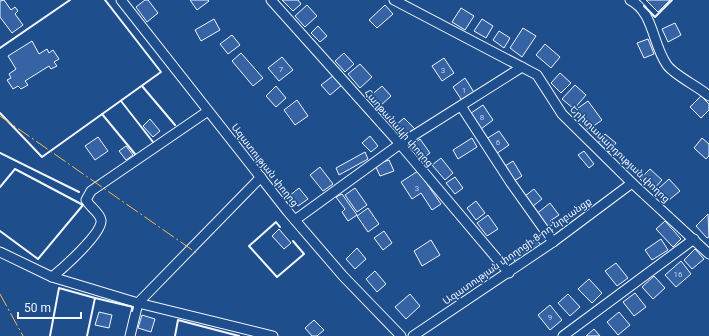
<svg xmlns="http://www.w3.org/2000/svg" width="709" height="336" font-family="Roboto,'Noto Sans Armenian',sans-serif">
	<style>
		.building { fill: #3563a3; stroke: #f2f6ff }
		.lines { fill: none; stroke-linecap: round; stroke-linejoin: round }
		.minor-casing { stroke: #f2f6ff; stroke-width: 11 }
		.minor { stroke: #1f4e8c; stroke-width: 9 }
		.wall { stroke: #f2f6ff; stroke-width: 2 }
		.power { stroke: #ffb74d; stroke-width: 1; stroke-dasharray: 14 3 2 3; stroke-linecap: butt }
		.labels { text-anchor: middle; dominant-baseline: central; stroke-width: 3; stroke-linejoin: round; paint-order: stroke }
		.number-label { font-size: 8px; fill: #c3d1e8 }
		.street-label { font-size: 10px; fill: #f2f6ff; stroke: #1f4e8c }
	</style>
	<rect width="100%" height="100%" fill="#1f4e8c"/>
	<!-- building -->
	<g class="building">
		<path d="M4,0l7,10 4,-3 3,4 -3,3 8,11 -11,8 -12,-16v-16z"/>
		<path d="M145,0h3l10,13 -11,9 -11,-15z"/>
		<path d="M190,0h18l1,1 -12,9z"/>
		<path d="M282,0h16l3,4 -8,7z"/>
		<path d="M646,0h24l-12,12z"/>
		<path d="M307,5l10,11 -12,11 -10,-11z"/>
		<path d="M385,5l8,9 -16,14 -8,-8z"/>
		<path d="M461,8l13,8 -9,14 -13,-8z"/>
		<path d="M214,19l6,11 -19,11 -6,-11z"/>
		<path d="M482,19l11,7 -7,12 -12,-7z"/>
		<path d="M675,23l6,12 -13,7 -6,-13z"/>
		<path d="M318,26l9,10 -7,6 -9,-9z"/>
		<path d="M523,28l13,8 -14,21 -12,-9z"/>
		<path d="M499,31l11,7 -6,10 -11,-8z"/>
		<path d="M232,35l8,10 -12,9 -8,-10z"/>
		<path d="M648,39l6,15 -10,4 -7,-15z"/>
		<path d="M32,41l7,13 8,-5 2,4 4,-3 6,9 -5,3 3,4 -6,3 -2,-3 -24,15 3,4 -7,4 -3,-3 -5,3 -6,-9 4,-2 -2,-4 7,-5 -8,-13z"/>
		<path d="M545,44l15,13 -9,11 -15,-13z"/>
		<path d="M241,53l22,25 -10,8 -21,-25z"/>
		<path d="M344,53l10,11 -9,8 -10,-11z"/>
		<path d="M282,57l11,13 -14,11 -11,-13z"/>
		<path d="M444,58l10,15 -12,8 -10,-15z"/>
		<path d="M360,64l12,13 -12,11 -12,-14z"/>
		<path d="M560,73l11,10 -10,10 -10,-10z"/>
		<path d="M334,75l8,10 -12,10 -9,-10z"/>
		<path d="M465,78l10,16 -12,8 -10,-15z"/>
		<path d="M575,85l11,10 -12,14 -12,-10z"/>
		<path d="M276,86l10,12 -10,9 -10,-11z"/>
		<path d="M382,86l9,10 -12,11 -10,-10z"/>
		<path d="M701,96l8,8v6l-8,8 -11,-11z"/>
		<path d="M297,100l11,16 -13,9 -11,-15z"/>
		<path d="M588,101l14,19 -14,10 -14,-19z"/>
		<path d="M483,105l10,15 -12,9 -10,-16z"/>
		<path d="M404,118l11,11 -8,8 -11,-12z"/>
		<path d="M150,119l10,12 -7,6 -10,-11z"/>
		<path d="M499,131l10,14 -13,9 -10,-15z"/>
		<path d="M605,134l11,9 -7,9 -11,-9z"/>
		<path d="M370,136l8,10 -7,6 -9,-9z"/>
		<path d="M98,137l10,14 -13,9 -10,-14z"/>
		<path d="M472,138l5,9 -19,12 -5,-9z"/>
		<path d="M702,138l7,6v12l-3,3 -12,-11z"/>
		<path d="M420,139l10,14 -7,5 -10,-13z"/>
		<path d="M126,146l7,9 -7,5 -7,-9z"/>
		<path d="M584,151l10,13 -5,4 -11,-13z"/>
		<path d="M365,152l3,7 -29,16 -3,-7z"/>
		<path d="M441,158l12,15 -8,7 -13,-15z"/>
		<path d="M389,160l5,11 -14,5 -5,-11z"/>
		<path d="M513,161l9,15 -8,5 -9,-15z"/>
		<path d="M320,167l13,17 -10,7 -13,-16z"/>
		<path d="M650,169l12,11 -10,11 -12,-12z"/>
		<path d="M418,171l23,33 -9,6 -11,-17 -9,6 -11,-17z"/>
		<path d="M455,177l8,11 -8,6 -9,-11z"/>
		<path d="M669,179l11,12 -11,9 -11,-11z"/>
		<path d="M299,188l9,11 -10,7 -9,-10z"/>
		<path d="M355,188l12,17 -10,7 -12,-17z"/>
		<path d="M534,189l8,10 -9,7 -8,-10z"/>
		<path d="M342,194l15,21 -9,6 -6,-9 3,-3 -9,-12z"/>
		<path d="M476,201l9,12 -9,7 -9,-12z"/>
		<path d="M550,203l9,12 -9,6 3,3 -6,5 -12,-14z"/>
		<path d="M368,208l11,16 -11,8 -11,-16z"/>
		<path d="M708,214l1,23 -2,1 -11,-12z"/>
		<path d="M488,215l10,14 -11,7 -10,-13z"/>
		<path d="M665,221l16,18 -8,8 -17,-18z"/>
		<path d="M279,229l12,14 -7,6 -12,-13z"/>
		<path d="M384,231l8,12 -9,7 -9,-12z"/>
		<path d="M536,239l5,6 -25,18 -4,-7z"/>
		<path d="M661,239l7,11 -16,10 -7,-10z"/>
		<path d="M431,240l9,15 -18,11 -8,-15z"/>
		<path d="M357,248l9,11 -11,10 -9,-10z"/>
		<path d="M695,249l9,10 -12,10 -8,-9z"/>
		<path d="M681,261l10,13 -15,13 -11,-12z"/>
		<path d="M616,263l12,15 -11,8 -12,-15z"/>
		<path d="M375,271l11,13 -9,8 -11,-13z"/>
		<path d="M654,276l11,12 -12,11 -11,-12z"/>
		<path d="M589,279l13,14 -10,10 -14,-14z"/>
		<path d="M635,293l11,14 -12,9 -11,-14z"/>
		<path d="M410,294l10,12 -14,13 -11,-12z"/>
		<path d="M568,294l12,13 -10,9 -12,-13z"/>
		<path d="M550,305l12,15 -12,10 -12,-15z"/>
		<path d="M99,312l13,3 -3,13 -14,-3z"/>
		<path d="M619,312l11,13 -12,10 -11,-13z"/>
		<path d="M142,315l13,4 -4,13 -13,-4z"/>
		<path d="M314,320l10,10 -7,6h-5l-7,-8z"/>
		<path d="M594,329l6,7h-14z"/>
	</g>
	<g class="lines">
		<defs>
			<g id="minor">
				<path d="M121,0l167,212 55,64 58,60"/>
				<path d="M271,0l129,144 109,129"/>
				<path d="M394,0l143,75 25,39 70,69 77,71"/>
				<path d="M630,0c24,12 22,44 37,65 8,11 31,21 42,31"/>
				<path d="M461,106l50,77 42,59"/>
				<path d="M295,220l105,-76 122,-77"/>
				<path d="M0,252l52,25 86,26 135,33"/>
				<path d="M52,277c10,-8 51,-44 49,-57 -1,-7 -11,-13 -15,-20l5,-9 117,-80"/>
				<path d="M130,336l8,-33 123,-126"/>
				<path d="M413,336l140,-94 79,-59"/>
				<path d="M563,336l131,-97"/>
			</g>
		</defs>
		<!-- minor casing -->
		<use href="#minor" class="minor-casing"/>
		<!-- minor -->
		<use href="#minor" class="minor"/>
		<!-- wall -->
		<g class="wall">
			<path d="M644,6l11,11 17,-17"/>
			<path d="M0,48l70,-48"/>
			<path d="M142,86l33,39"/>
			<path d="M121,101l32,41"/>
			<path d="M0,113l42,44 119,-85 -56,-72"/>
			<path d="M102,114l33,40"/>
			<path d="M0,153l79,39"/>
			<path d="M0,187l15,-18 68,36 -45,54 -38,-28"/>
			<path d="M280,227l-4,-5 -27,24 28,31 27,-23 -11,-13"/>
			<path d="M50,336l9,-48 36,10"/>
			<path d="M87,336l8,-38 38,9 -1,4"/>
			<path d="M175,336l3,-16 61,16"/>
		</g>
		<!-- power -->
		<g class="power">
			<path d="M0,116l198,138"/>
			<path d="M0,294l23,42"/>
		</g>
	</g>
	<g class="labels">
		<!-- number labels -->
		<g class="number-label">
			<text x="281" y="69">7</text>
			<text x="443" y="70">3</text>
			<text x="464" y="90">1</text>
			<text x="482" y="117">8</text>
			<text x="498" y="142">6</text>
			<text x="417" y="188">3</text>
			<text x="678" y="274">16</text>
			<text x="550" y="317">9</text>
		</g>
		<!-- street labels -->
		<g class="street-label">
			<text transform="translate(399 128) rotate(49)">Հաղթանակի փողոց</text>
			<text transform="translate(620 154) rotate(44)">Երիտասարդության փողոց</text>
			<text transform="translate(265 165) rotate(52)">Ազատության փողոց</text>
			<text transform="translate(517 251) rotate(-35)">Ազատության փողոցի 8-րդ նրբանցք</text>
		</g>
	</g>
	<!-- scale -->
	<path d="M18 312v6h63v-6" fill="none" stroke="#f2f6ff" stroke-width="2"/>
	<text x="24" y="312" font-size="12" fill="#f2f6ff" stroke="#1f4e8c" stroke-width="3" paint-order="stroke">50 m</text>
</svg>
